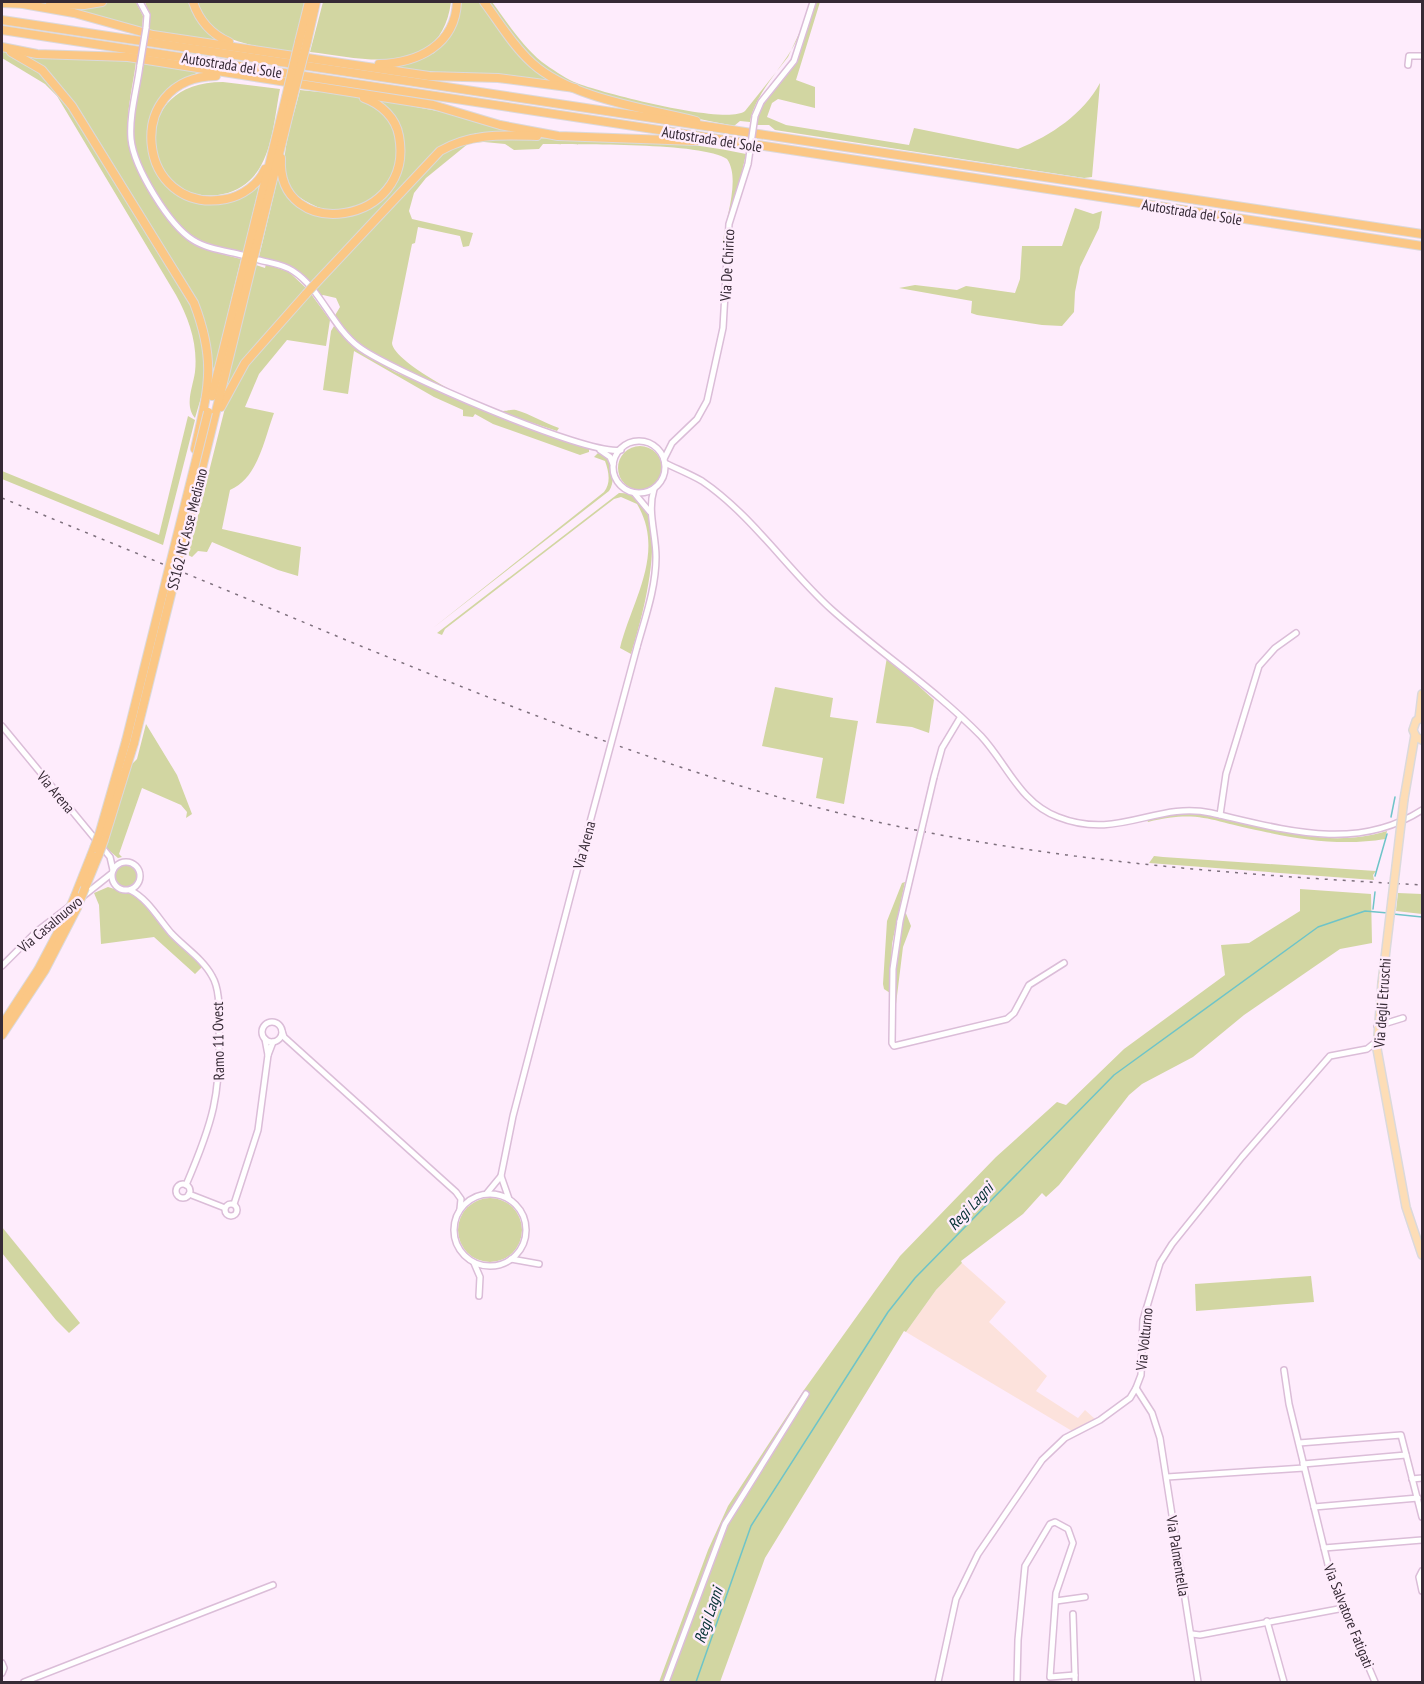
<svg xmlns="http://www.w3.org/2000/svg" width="1424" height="1684" font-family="'PT Sans Narrow',sans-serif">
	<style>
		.industrial { fill: #fce2dc }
		.green { fill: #d2d6a2 }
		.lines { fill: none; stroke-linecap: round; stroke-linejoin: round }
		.stream { stroke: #6ec4c8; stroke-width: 1.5 }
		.minor-casing { stroke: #dbbdd8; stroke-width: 8 }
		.major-casing { stroke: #dbd9db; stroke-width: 10 }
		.highway-casing { stroke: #dbd9db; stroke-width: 10 }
		.minor { stroke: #fff; stroke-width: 5 }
		.major { stroke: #fdddb6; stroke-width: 7 }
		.highway { stroke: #fbc785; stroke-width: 8 }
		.rail { stroke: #7e707d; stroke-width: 1.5; stroke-dasharray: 3 6; stroke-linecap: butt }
		.minor-bridge-casing { stroke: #dbbdd8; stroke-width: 8; stroke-linecap: butt }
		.major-bridge-casing { stroke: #dbd9db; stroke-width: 10; stroke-linecap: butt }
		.highway-bridge-casing { stroke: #dbd9db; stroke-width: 10; stroke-linecap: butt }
		.minor-bridge { stroke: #fff; stroke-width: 5 }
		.major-bridge { stroke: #fdddb6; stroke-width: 7 }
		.highway-bridge { stroke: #fbc785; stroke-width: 8 }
		.labels { text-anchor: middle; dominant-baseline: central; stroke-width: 5; stroke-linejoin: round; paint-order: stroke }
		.street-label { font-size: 15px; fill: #362a35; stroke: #feecfc }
		.water-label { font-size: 16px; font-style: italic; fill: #033032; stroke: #feecfc }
	</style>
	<rect width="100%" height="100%" fill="#feecfc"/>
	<!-- industrial -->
	<path class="industrial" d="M962,1263l44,39 -17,20 58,54 -11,15 42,27 7,-8 10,9 -23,12 -166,-99 30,-42z"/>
	<!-- green -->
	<g class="green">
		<path d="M114,2h22l7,14 -1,13 -66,-18v-3z"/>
		<path d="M145,2h46l26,38 -69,-9 1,-18z"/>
		<path d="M196,2h109l-12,50c-44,-8 -76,-6 -97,-50z"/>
		<path d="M323,2h128c-10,77 -86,57 -141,50z"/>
		<path d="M459,2h20l37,50 20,20 16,10c-52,-9 -104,-7 -156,-14l38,-15 11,-12z"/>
		<path d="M486,2h6c15,20 30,44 50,60 10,7 21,15 32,20 24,10 153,44 171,29l43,-54 15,-32c-12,38 -46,61 -53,97l-10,-1 -6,5c-55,-12 -148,-26 -192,-58 -23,-17 -39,-44 -56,-66z"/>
		<path d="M816,2h4l-24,78 19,7v21l-37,-9 -6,4 -5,14 19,8 123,20 5,-17 104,21c34,-14 65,-35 82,-66l-8,94 -8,1 -309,-48 -6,-5h-14l3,-15 43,-62z"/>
		<path d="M2,48l25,14 32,29 131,207 15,47v39l-10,34c-11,-13 -2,-31 0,-46 3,-28 -6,-53 -19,-77l-119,-199 -12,-12 -43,-26z"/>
		<path d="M21,53l115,9c-3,23 -10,50 -8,73 2,30 37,88 61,106 15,10 34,13 52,18l-27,112 -10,-47 -21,-47 -112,-179 -29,-31z"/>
		<path d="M144,63l55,9 -23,11 -21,24 -8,27 7,33 8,12 36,23 17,2 15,-3 26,-16 3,2 -16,66c-16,-4 -35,-7 -49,-15 -22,-14 -57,-71 -60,-97 -2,-26 5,-53 10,-78z"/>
		<path d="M223,82l57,7c-5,25 -7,58 -21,80 -8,13 -21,22 -36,25 -77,17 -103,-112 0,-112z"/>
		<path d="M300,90c24,3 60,2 80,19 51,41 -12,126 -69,95 -8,-4 -19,-11 -24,-20 -10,-22 8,-71 13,-94z"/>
		<path d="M379,100l69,13 72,19 -43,1 -24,8 -143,142 -15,-14 -36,-12 20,-84c2,8 5,18 11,25 38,43 111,8 113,-45 1,-22 -20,-34 -24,-53z"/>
		<path d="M476,139c91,-1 183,-4 270,15l-20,89h-3c2,-24 18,-64 4,-84 -25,-17 -149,-14 -184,-15l-4,5 -25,1 -9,-6 -21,-2 -15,1 -43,35 -12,15 -5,18 3,8 61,14 -4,13 -6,1 -3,-11 -42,-9 -3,16 -3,1 -20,99c1,20 90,66 111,68 5,0 8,-2 13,-1 14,4 29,13 43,18l-2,3 -66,-22 -83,-36 -41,-22 -20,-18 -13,-16 6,-10 -4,-9 -13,-3 -3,2 -6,-9 129,-136z"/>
		<path d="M1075,208l18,6 9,-3 -3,17 -19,39 -5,25 -1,20 -12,14 -20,-1 -65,-10 -6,-2 1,-12 -73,-13 16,-3 42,5 9,-4 49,7 5,-14 2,-33h40z"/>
		<path d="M266,264l23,8 17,16 -55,62 -26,39 31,-124 9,3z"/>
		<path d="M311,294l19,26 -4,26 -39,-6 -28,34 -14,33 29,6c-10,27 -16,65 -44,77l-8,39 79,18 -3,29 -20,-6 -66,-28 -5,10 -9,-1 -6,6 -4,-2 38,-151 26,-47z"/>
		<path d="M334,326l28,27 33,19 107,45 87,30v5l-9,3 -87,-31 -18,-10 -2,3 -10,-1v-6l-29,-13 -80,-46 -6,43 -25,-4 8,-59z"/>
		<path d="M188,416l7,4 -32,125 -161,-66v-8l157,64z"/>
		<circle cx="640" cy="468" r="22"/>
		<path d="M598,453c14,3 19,26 11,38l-176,137 171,-136c7,-9 5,-20 1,-31l-11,-4z"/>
		<path d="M619,493c61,-1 21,132 12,161l-11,-6c12,-48 46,-95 17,-144l-16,-7 -7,2 -169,130 -3,6 -5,-2z"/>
		<path d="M887,657l47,43 -5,33 -17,-6 -36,-4z"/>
		<path d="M775,687l58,11 -3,19 28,4 -14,83 -28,-6 7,-40 -61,-12z"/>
		<path d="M146,724l31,51 15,39 -6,4 1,-6 -6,-7 -39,-17 -23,66 3,3 -4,1 -13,-11 27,-83 5,-5z"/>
		<path d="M1198,813c63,11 125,38 189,18l-2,8c-42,7 -83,1 -124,-8 -49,-9 -61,-22 -113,-9l-1,-2 27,-6z"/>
		<path d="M1154,856l9,1 213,14 -3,4 1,5 -225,-17z"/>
		<circle cx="126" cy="876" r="11"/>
		<path d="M905,882l-13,62 -2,49 -6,-4 -1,-5 4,-63 15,-38z"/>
		<path d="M108,887l29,9 34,41 31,30 -7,7 -41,-37 -53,7 -2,-39 -5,-12z"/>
		<path d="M1300,889l71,5 1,49 -32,6 -96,66 -51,42 -51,27 -13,11 -70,90 -13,12 -4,-4 -19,21 -62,47 1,2 -26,27 -30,42 -2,-1 -139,227 -45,124h-61l49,-132 20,-44 76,-116 96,-134 96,-99 61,-55 9,3 58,-56 101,-74 -4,-30 28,-2 51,-32z"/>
		<path d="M1398,893l24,1v20l-26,-3z"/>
		<path d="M905,911l6,15 -8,21 -8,65 2,-63z"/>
		<circle cx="490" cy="1230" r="32"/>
		<path d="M2,1227l78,96 -11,10 -13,-13 -54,-67z"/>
		<path d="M1311,1276l3,26 -118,9 -1,-27z"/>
	</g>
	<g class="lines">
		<!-- stream -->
		<g class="stream">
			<path d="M1391,817l4,-20"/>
			<path d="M1375,876l12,-42"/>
			<path d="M1373,909l2,-17"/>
			<path d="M1393,914l29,3"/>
			<path d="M696,1682l55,-156 137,-214 27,-34 199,-203 204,-148 47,-16 23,2"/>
		</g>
		<defs>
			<g id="minor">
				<path d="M140,2l7,13 -1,13"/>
				<path d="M140,65c-3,24 -11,50 -9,74 3,29 38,86 62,101 14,9 33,11 49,15"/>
				<path d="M1408,65l1,-9h13"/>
				<path d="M755,116l6,-14 33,-41 19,-59"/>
				<path d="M259,260c11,3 24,4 34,11 28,18 39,56 66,76 30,23 230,110 262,103"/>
				<circle cx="639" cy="467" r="26"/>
				<path d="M600,450l10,7 3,7"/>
				<path d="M664,459l8,-16 25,-24 10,-18 16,-73 6,-104 19,-60"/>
				<path d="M665,463c12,6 25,11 37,18 50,34 85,88 129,128 49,44 104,80 150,127 26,28 39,67 77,81 61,24 98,-16 153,-4 71,16 144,40 211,-3"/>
				<path d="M635,494l15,18"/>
				<path d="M637,647c8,-29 19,-59 19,-90 0,-24 -9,-45 -2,-68"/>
				<path d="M2,726l108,131 3,13"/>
				<path d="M934,777l8,-29 18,-30"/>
				<path d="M1220,815l6,-41 33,-108 16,-18 21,-15"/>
				<circle cx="126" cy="876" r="14"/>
				<path d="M130,890c18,9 28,28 41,43 13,14 32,26 41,43 8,13 7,34 7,49 2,70 -6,97 -33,160"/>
				<path d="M82,897l29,-23"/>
				<path d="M900,921l-7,48 -1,74 2,3 113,-27 7,-6 15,-28 35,-22"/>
				<path d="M2,966l34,-34 34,-26"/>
				<circle cx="272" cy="1032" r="10"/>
				<path d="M1377,1026l26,-8"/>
				<path d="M282,1031l2,6 172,155 5,7 -1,10"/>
				<path d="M265,1039l3,16 5,-13"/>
				<circle cx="183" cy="1191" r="7"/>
				<path d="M487,1193l14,-17"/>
				<path d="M189,1194l36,14"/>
				<circle cx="490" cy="1230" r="36"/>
				<path d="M509,1199l-8,-23 12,-60 66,-253"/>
				<circle cx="231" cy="1210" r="6"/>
				<path d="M234,1204l24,-74 10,-75"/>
				<path d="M511,1259l28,5"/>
				<path d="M474,1263l6,14 -1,19"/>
				<path d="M1284,1370l5,34 43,177 43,101"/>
				<path d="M1136,1388l16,25 8,25 38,244"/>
				<path d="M1299,1443l102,-8 21,82"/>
				<path d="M1303,1464l103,-9"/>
				<path d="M1167,1477l137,-9"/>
				<path d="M1412,1479l10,-1"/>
				<path d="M1314,1507l104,-9"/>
				<path d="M1324,1548l98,-8"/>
				<path d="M1422,1571l-3,6 3,14"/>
				<path d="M1056,1601l29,-4"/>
				<path d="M1073,1614l2,61"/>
				<path d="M1267,1621l17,61"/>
				<path d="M1192,1634l8,1 144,-27"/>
				<path d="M2,1663l2,5 -2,5"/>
				<path d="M24,1682l249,-97"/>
				<path d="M666,1682l59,-158 81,-130"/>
				<path d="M938,1682l18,-83 22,-45 64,-94 23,-22 35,-18 30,-22 6,-10 5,-13 2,-55 17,-57 12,-19 70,-87 88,-101 37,-7 10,-8"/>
				<path d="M1017,1682l1,-42 7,-74 25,-42 5,-2 13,7 5,14 -17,50 -6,84 25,-2v7"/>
			</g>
			<g id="major">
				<path d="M1422,717l-6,4 -3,9 3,7 6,3"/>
				<path d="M1419,719l3,-25"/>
				<path d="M1404,799l11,-64"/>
				<path d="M1382,983l-5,66 29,158 16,48"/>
			</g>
			<g id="highway">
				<path d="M193,2c6,18 18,32 36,40"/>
				<path d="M484,2c15,20 29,44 48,61 40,36 113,45 164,58"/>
				<path d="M2,3l24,1"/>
				<path d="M23,4l51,9 79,22 276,41 69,2 77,10"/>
				<path d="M50,4l34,1 18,-3"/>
				<path d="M2,20l1420,214"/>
				<path d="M2,30l1420,216"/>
				<path d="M299,42l10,-40"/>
				<path d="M307,42l9,-40"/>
				<path d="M2,47l35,7 91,3 305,48 67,20 58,11 138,5"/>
				<path d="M11,52l31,18 30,36 122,197c23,60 14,86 1,146"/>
				<path d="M379,64c39,-1 76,-19 78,-62"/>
				<path d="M216,76c-95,1 -80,140 10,123 16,-3 33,-15 39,-30"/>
				<path d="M281,158c-5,86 135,68 118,-22 -3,-18 -18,-32 -35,-38"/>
				<path d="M316,283l124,-132c31,-18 62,-16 97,-15"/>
				<path d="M212,396l74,-299"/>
				<path d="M221,407l24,-44 61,-69"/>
				<path d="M183,546l110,-449"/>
				<path d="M99,835l27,-94"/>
				<path d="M104,840l30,-97"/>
				<path d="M85,888l14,-34"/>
				<path d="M75,896l19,-48"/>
				<path d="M2,1025l36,-55 29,-55"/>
				<path d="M2,1035l43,-65 32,-62"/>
			</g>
		</defs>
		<!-- minor casing -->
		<use href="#minor" class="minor-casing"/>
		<!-- major casing -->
		<use href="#major" class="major-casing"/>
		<!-- highway casing -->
		<use href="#highway" class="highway-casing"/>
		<!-- minor -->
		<use href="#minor" class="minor"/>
		<!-- major -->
		<use href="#major" class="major"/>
		<!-- highway -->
		<use href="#highway" class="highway"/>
		<!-- rail -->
		<path class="rail" d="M2,498c114,47 230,94 344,142 162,66 323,131 493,173 192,47 387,61 583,72"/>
		<defs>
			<g id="minor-bridge">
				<path d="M140,65l6,-37"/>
				<path d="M748,164l7,-48"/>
				<path d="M579,863l58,-216"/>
				<path d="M900,921l34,-144"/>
			</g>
			<path id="major-bridge" d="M1382,983l22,-184"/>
			<g id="highway-bridge">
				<path d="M286,97l13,-55"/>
				<path d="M293,97l14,-55"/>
				<path d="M306,294l10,-11"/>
				<path d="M126,741l82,-329"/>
				<path d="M134,743l49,-197"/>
				<path d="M94,848l5,-13"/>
				<path d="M99,854l5,-14"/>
				<path d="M77,908l8,-20"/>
				<path d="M67,915l8,-19"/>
			</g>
		</defs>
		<!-- minor-bridge casing -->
		<use href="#minor-bridge" class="minor-bridge-casing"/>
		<!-- major-bridge casing -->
		<use href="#major-bridge" class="major-bridge-casing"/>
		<!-- highway-bridge casing -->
		<use href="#highway-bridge" class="highway-bridge-casing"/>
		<!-- minor-bridge -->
		<use href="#minor-bridge" class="minor-bridge"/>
		<!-- major-bridge -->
		<use href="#major-bridge" class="major-bridge"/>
		<!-- highway-bridge -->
		<use href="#highway-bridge" class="highway-bridge"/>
	</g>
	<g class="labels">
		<!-- street labels -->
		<g class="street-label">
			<text transform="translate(232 65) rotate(9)">Autostrada del Sole</text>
			<text transform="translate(712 139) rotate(9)">Autostrada del Sole</text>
			<text transform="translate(1192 212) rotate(9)">Autostrada del Sole</text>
			<text transform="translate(727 265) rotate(-87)">Via De Chirico</text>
			<text transform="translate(187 529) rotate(-76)">SS162 NC Asse Mediano</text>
			<text transform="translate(56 792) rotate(50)">Via Arena</text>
			<text transform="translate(584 845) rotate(-75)">Via Arena</text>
			<text transform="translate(50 924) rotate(-40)">Via Casalnuovo</text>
			<text transform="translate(1382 1003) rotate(-86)">Via degli Etruschi</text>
			<text transform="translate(218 1041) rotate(-91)">Ramo 11 Ovest</text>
			<text transform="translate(1144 1339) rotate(-84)">Via Volturno</text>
			<text transform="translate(1178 1556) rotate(81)">Via Palmentella</text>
			<text transform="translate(1349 1616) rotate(68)">Via Salvatore Fatigati</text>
		</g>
		<!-- water labels -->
		<g class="water-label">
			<text transform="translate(970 1206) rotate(-47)">Regi Lagni</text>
			<text transform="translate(708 1615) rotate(-71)">Regi Lagni</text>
		</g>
	</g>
	<!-- border -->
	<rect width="1424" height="1684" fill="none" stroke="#362a35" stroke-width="6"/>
</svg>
